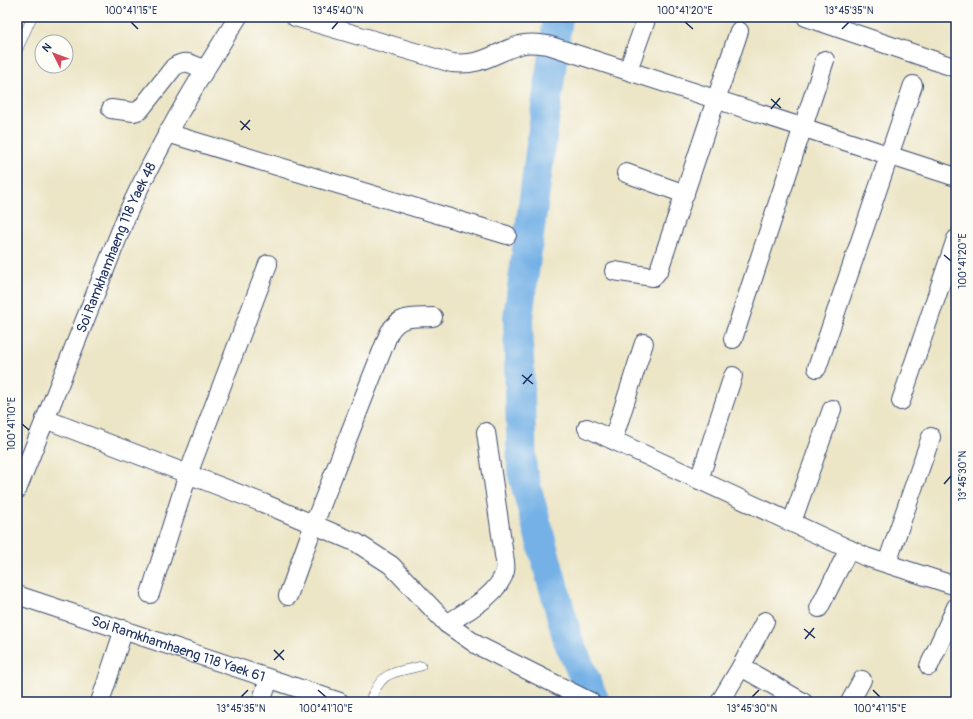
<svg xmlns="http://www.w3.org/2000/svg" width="973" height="719" font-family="Pangolin,sans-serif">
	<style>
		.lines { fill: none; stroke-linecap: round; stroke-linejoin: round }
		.river { stroke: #75b1e6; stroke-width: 30 }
		.service-casing { stroke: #3a4a6e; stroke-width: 10 }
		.minor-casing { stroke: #3a4a6e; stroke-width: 20 }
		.service { stroke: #fff; stroke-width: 9 }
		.minor { stroke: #fff; stroke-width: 18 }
		.ticks { fill: none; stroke: #1b2f5e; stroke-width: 1.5 }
		.labels { text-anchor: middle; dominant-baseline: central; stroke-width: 3.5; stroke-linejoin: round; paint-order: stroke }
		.street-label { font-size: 14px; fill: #1b2f5e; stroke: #fdfcf7 }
		.neatline { fill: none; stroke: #1b2f5e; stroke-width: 1.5 }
		.ticks-label { font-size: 10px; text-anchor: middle; fill: #1b2f5e }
	</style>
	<rect width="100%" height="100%" fill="#fdfcf7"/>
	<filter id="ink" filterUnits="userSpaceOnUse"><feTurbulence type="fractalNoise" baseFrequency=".025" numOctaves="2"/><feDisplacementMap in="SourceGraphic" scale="8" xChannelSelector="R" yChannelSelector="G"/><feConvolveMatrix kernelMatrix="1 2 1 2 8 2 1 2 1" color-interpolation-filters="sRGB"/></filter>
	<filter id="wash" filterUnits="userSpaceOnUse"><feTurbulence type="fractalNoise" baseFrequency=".012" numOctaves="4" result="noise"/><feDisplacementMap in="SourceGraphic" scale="16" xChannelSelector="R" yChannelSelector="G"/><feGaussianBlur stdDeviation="0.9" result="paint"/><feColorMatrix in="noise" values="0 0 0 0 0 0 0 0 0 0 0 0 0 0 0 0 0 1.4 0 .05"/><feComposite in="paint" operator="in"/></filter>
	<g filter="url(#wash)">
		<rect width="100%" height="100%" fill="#ece5c6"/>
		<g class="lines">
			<!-- river -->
			<path class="river" d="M558,17l-40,301 4,153 46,169 27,62"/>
		</g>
	</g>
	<g filter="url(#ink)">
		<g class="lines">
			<defs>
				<g id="service">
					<path d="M17,51l15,-34"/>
					<path d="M369,702c14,-32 21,-28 52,-36"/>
				</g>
				<g id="minor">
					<path d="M295,17l157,46c31,3 41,-10 68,-18 9,-3 20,-1 28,0l408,132"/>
					<path d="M806,17l150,51"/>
					<path d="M628,70l19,-53"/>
					<path d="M111,109l23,3 6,-2 34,-43c12,-8 19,-3 30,3"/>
					<path d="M167,133l340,102"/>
					<path d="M626,173l59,21"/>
					<path d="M614,271l39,6 6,-7 80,-239"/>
					<path d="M733,339l92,-279"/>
					<path d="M817,368l96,-283"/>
					<path d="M901,401l55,-162"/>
					<path d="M45,419l218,84 94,40 34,22 56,59 30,21 114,57"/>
					<path d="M587,428l279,129 90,29"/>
					<path d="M613,440l31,-97"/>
					<path d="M699,480l34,-104"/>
					<path id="s1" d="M17,490l111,-278c31,-68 70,-132 110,-195"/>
					<path d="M792,522l40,-113"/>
					<path d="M887,563l44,-126"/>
					<path d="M150,594l38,-120 80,-210"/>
					<path id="s2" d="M17,595l323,107"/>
					<path d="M288,596l26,-72 75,-191c11,-19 25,-15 44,-16"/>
					<path d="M819,608l30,-59"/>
					<path d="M447,624c19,-13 51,-28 58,-53 1,-5 0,-11 -1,-16l-18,-123"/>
					<path d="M929,666l27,-59"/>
					<path d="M741,667l62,35"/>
					<path d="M100,702l24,-73"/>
					<path d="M261,702l8,-23"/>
					<path d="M720,702l21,-35 24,-46"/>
					<path d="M850,702l12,-22"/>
				</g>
			</defs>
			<!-- service casing -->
			<use href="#service" class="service-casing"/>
			<!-- minor casing -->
			<use href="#minor" class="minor-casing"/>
			<!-- service -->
			<use href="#service" class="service"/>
			<!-- minor -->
			<use href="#minor" class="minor"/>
		</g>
	</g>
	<!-- ticks -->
	<path class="ticks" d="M131,22l7,7M685,22l8,7M332,29l6,-7M842,29l7,-7M771,99l10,9M771,109l9,-11M240,121l10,9M241,130l9,-10M944,255l7,6M522,375l11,9M523,384l9,-10M22,424l7,6M944,484l7,-8M804,629l11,9M805,639l9,-11M274,650l10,10M274,660l10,-10M318,690l8,7M873,690l7,7M241,697l7,-7M752,697l7,-7"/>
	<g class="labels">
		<!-- street labels -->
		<g class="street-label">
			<text stroke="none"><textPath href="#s1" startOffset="262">Soi Ramkhamhaeng 118 Yaek 48</textPath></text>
			<text stroke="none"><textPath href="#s2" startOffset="170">Soi Ramkhamhaeng 118 Yaek 61</textPath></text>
		</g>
	</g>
	<!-- margin -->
	<rect width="973" height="719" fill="none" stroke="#fdfcf7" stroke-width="44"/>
	<!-- north arrow -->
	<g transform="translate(54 54) rotate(312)"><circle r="19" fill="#fdfcf7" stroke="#a3aaba"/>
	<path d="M0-3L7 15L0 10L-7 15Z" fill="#d1495b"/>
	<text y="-6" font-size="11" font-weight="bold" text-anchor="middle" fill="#1b2f5e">N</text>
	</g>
	<rect x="22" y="22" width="929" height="675" class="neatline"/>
	<g class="ticks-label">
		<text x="131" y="14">100°41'15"E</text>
		<text x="338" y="14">13°45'40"N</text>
		<text x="685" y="14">100°41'20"E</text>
		<text x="849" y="14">13°45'35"N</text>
		<text transform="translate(962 261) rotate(-90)" y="4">100°41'20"E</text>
		<text transform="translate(11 424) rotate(-90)" y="4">100°41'10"E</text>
		<text transform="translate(962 476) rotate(-90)" y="4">13°45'30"N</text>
		<text x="241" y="712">13°45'35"N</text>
		<text x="326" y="712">100°41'10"E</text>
		<text x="752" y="712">13°45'30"N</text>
		<text x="880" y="712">100°41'15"E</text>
	</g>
</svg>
